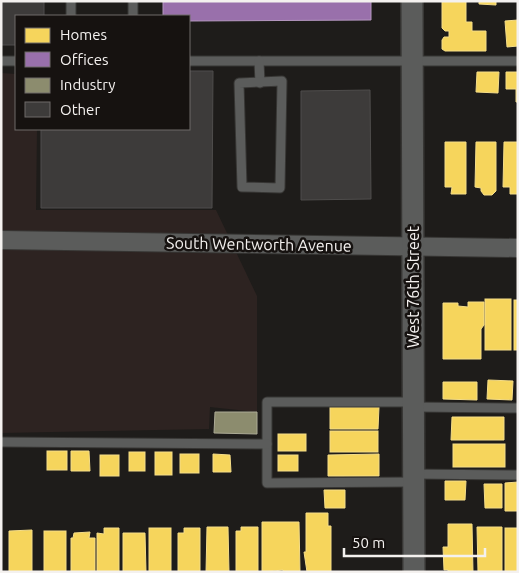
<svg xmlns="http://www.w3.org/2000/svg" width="519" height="573" font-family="Ubuntu,sans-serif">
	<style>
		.built { fill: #2d2321 }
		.homes { fill: #f6d55c; stroke: #f5dd88 }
		.offices { fill: #9970ab; stroke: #b497bf }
		.industry { fill: #8c8c6e; stroke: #abaa95 }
		.building { fill: #3d3b3a; stroke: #4f4d4c }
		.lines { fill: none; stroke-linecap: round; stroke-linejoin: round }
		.service-casing { stroke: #373634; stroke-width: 11 }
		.minor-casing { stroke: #373634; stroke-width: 20 }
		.tertiary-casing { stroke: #373634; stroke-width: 24 }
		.service { stroke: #5b5c5b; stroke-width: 9 }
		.minor { stroke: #5b5c5b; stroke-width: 18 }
		.tertiary { stroke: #5b5c5b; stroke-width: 21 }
		.labels { text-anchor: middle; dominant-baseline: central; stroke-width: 5; stroke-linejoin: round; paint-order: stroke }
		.street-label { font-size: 16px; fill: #f4f1ef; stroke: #161210 }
	</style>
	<rect width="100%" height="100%" fill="#1e1c1a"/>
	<!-- built -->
	<path class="built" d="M1,73l15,1v55h21l-1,81h180l41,86v116l-47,-5 -1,22 -208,4z"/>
	<!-- homes -->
	<g class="homes">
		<path d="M442,1h24v21h6v9h14v20h-41l-3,-2v-9l2,-3h5v-6h-4l-3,-3z"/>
		<path d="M479,1h17v4l-17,-1z"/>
		<path d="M518,20v26l-11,1 -2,-26z"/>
		<path d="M477,72h22l-1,21 -22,-1z"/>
		<path d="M506,72h12v30h-2v-13h-10z"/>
		<path d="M445,142h21v52h-15l1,-7h-7z"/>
		<path d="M476,142h20v49l-4,4h-8l-3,-4v-3l-6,-1z"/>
		<path d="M504,142h14v52h-8v-7h-7z"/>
		<rect x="485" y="299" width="26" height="51"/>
		<rect x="514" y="300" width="4" height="50"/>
		<path d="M468,302h16v23l-3,4v30h-38v-56h15v3l10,1z"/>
		<path d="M488,380l25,1 -1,19 -25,-1z"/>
		<path d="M443,382h34v18l-34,-1z"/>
		<path d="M330,407h49l-1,22h-48z"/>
		<path d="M452,417h52v23h-53z"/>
		<rect x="330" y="431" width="48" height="21"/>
		<rect x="278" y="434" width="28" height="17"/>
		<rect x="453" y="444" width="52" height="23"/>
		<rect x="47" y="451" width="20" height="19"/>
		<path d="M71,451h18l1,20h-19z"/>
		<rect x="129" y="452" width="16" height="19"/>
		<rect x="155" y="452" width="17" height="23"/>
		<rect x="180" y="454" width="19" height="19"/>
		<path d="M213,454l17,1 1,17h-18z"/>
		<path d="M379,454v22h-51v-21z"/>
		<rect x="100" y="455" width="19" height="21"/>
		<rect x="278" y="455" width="20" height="16"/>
		<path d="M445,481h21l-1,19h-20z"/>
		<path d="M518,482v29h-13v-28z"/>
		<path d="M484,484h18v24h-17z"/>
		<path d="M324,490h21v18h-20z"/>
		<path d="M306,513h22v13h3v46h-24l-3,-20h2z"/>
		<path d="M262,522h37l1,50h-17v-2l-21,2z"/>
		<path d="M448,524h24l1,48h-25v-2h-4l-1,-23h5z"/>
		<path d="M207,527h21l1,45h-23z"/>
		<path d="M241,527h17v45h-22v-41h5z"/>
		<path d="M477,527h25v45h-24z"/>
		<path d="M104,528h15v44h-22v-39l7,1z"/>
		<rect x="149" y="528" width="22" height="44"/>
		<path d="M184,528h16v44h-22v-39h6z"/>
		<rect x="505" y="528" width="13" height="44"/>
		<path d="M32,530v42h-23v-41z"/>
		<rect x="44" y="531" width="22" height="41"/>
		<path d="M90,532l-1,6h6v34h-24v-34h2l1,-5z"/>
		<path d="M123,533h22l1,39h-23z"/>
	</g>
	<!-- offices -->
	<path class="offices" d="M163,1h208v19l-182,1v-5h-26z"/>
	<!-- industry -->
	<path class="industry" d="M215,412h42v22l-43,-1z"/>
	<!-- building -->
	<g class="building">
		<path d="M1,1h43v15h-28v29h-15z"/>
		<path d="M189,71h24l-1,137h-171v-79h148z"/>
		<path d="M370,90l1,109 -70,1v-109z"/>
	</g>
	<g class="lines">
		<defs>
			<g id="service">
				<path d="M71,1v15"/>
				<path d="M133,16v-15"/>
				<path d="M1,61h15"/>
				<path d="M189,61h329"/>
				<path d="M259,61l1,22"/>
				<path d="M282,81l-2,107 -38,-1 -3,-104z"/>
				<path d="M413,402h-146v81l146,-1"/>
				<path d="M413,407l105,1"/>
				<path d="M1,442l266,2"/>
				<path d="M414,474l104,1"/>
			</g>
			<path id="minor" d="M1,240l517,8"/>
			<path id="tertiary" d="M412,1l2,571"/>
		</defs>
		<!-- service casing -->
		<use href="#service" class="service-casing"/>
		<!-- minor casing -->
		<use href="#minor" class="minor-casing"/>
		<!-- tertiary casing -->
		<use href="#tertiary" class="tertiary-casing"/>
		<!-- service -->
		<use href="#service" class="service"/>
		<!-- minor -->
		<use href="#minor" class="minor"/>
		<!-- tertiary -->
		<use href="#tertiary" class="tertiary"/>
	</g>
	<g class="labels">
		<!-- street labels -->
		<g class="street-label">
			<text transform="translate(259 244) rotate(1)">South Wentworth Avenue</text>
			<text transform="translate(413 287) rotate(-90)">West 76th Street</text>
		</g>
	</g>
	<!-- border -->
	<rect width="519" height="573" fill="none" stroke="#f4f1ef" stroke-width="5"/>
	<!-- legend -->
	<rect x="15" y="15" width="175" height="115" fill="#161210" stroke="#6f6b69"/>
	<rect x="25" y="28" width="25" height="15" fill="#f6d55c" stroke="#6f6b69"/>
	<text x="60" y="40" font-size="15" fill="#f4f1ef">Homes</text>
	<rect x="25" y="52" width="25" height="15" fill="#9970ab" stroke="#6f6b69"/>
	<text x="60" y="65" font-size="15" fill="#f4f1ef">Offices</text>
	<rect x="25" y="78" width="25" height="15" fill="#8c8c6e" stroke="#6f6b69"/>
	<text x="60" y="90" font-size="15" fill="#f4f1ef">Industry</text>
	<rect x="25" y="102" width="25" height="15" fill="#3d3b3a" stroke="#6f6b69"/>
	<text x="60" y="115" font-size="15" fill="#f4f1ef">Other</text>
	<!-- scale -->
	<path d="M344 548v8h141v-8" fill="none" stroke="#f4f1ef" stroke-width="2.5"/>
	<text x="352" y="548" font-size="15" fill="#f4f1ef" stroke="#161210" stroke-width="4" paint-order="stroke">50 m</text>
</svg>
